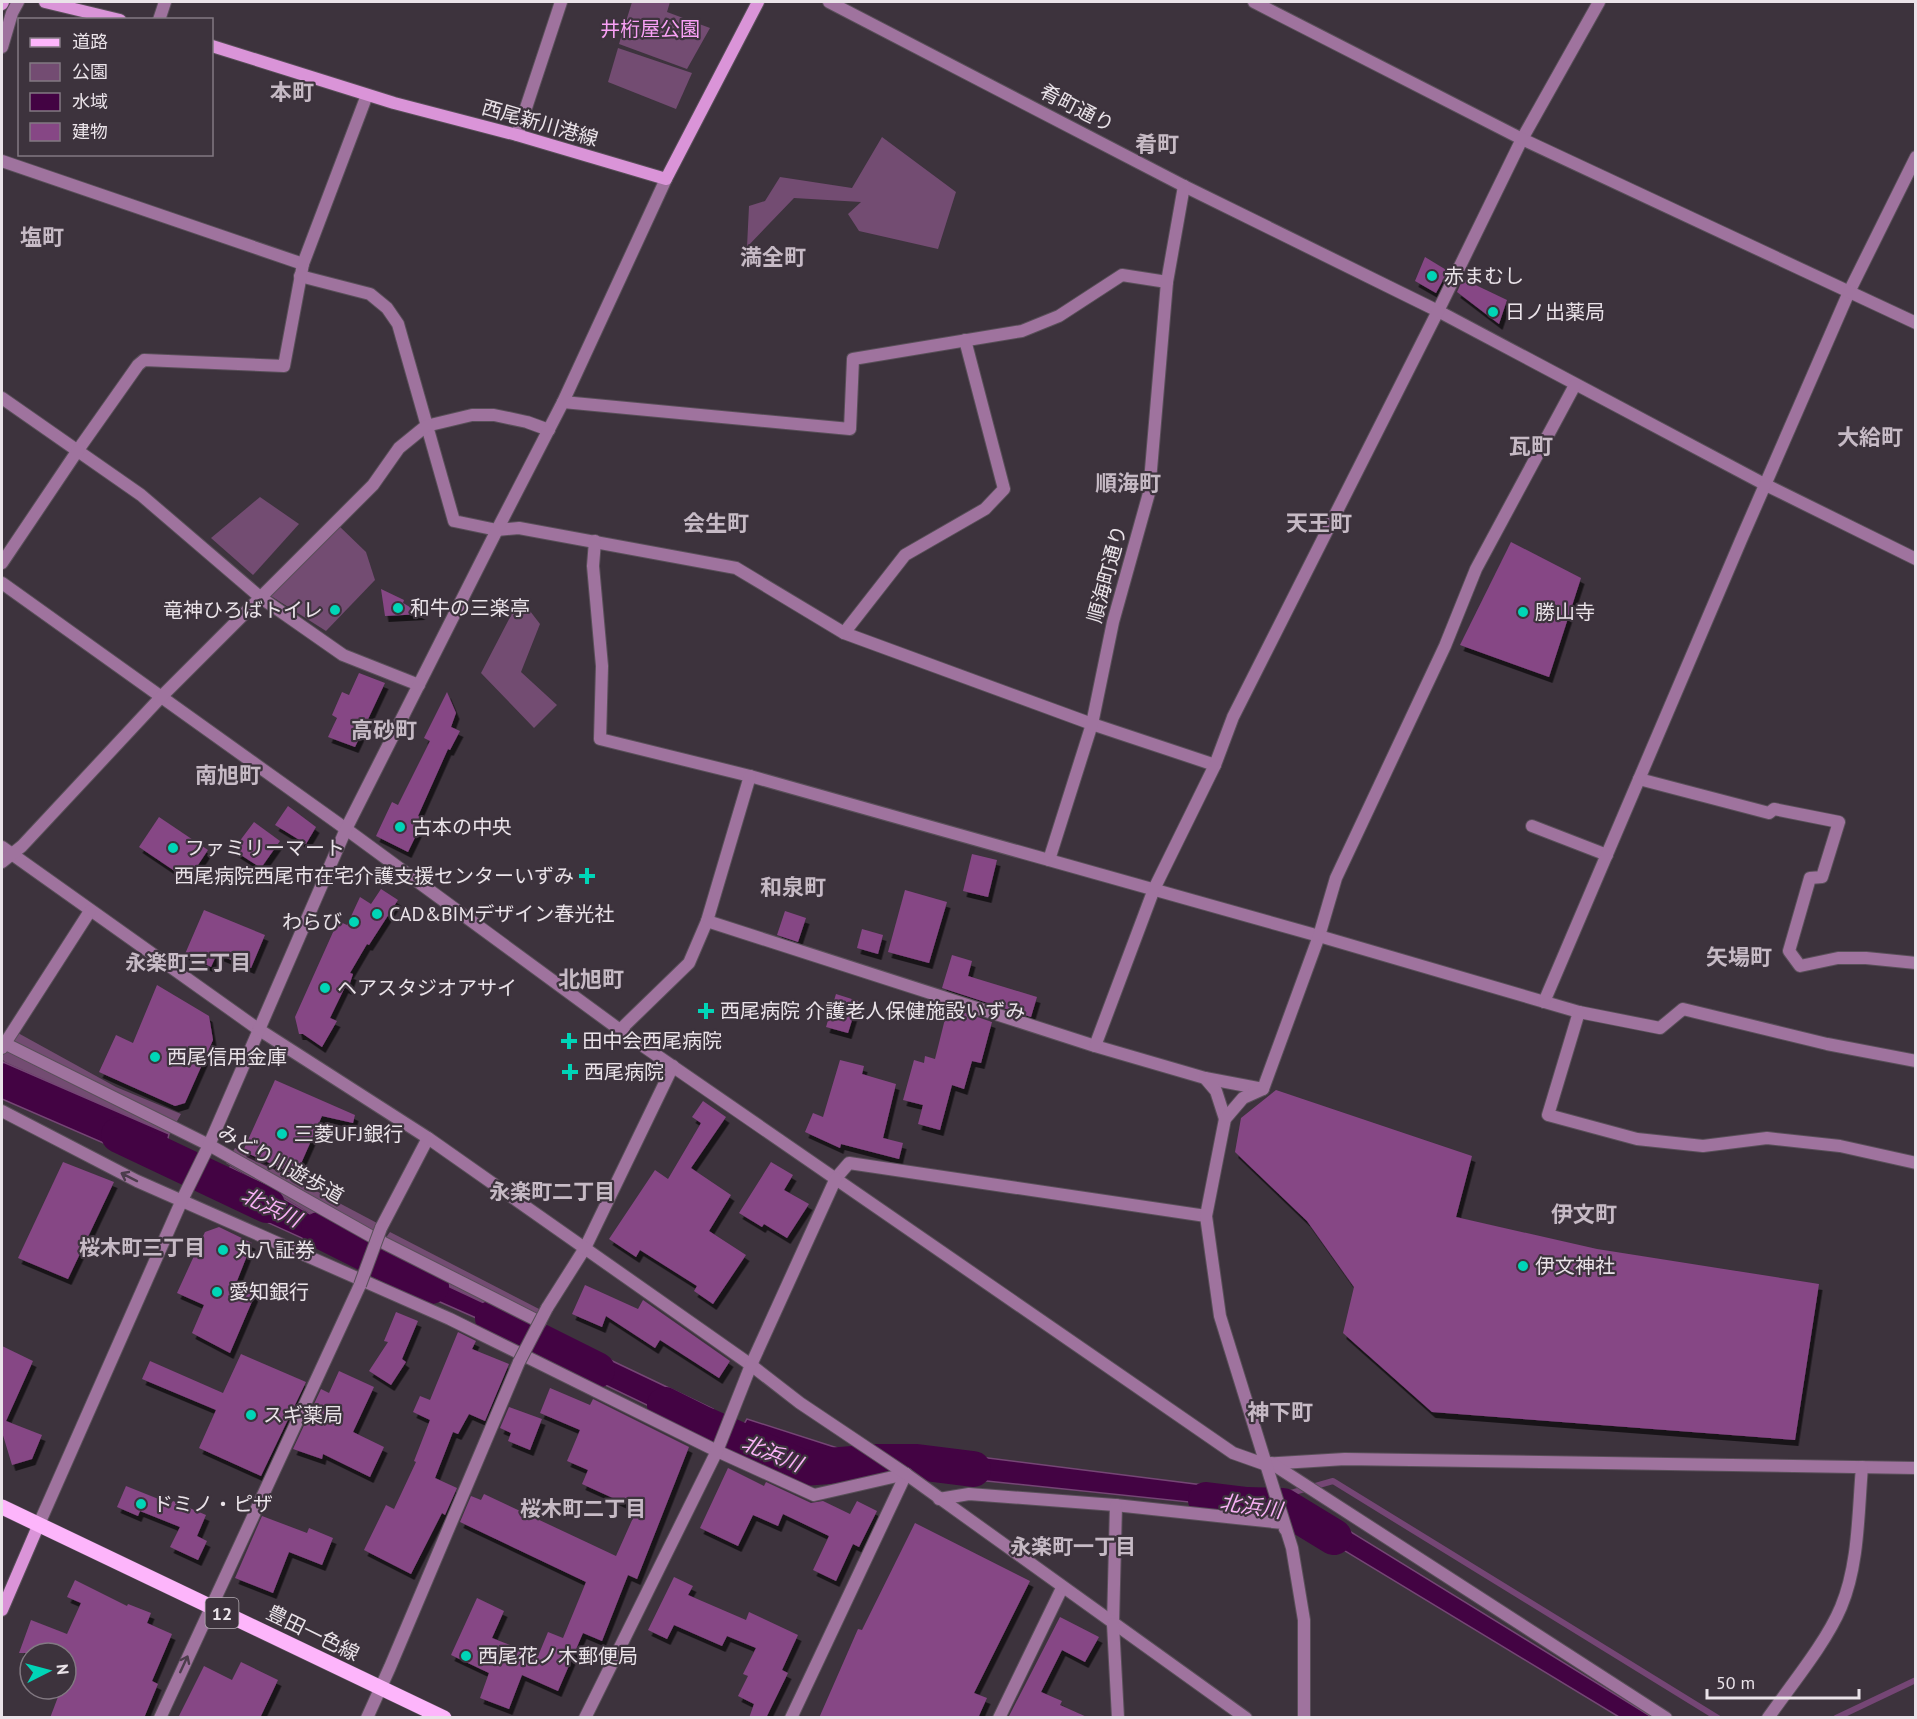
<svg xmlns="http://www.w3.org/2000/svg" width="1917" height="1719" font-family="'PT Sans','Noto Sans JP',sans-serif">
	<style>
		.green { fill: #734c72 }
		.water { fill: #430343; stroke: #754675; stroke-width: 1.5 }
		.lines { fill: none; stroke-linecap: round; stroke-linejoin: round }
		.stream { stroke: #754675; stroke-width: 6 }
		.river { stroke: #430343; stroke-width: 36 }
		.building { fill: #864785; filter: url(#shadow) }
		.pedestrian-casing { stroke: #594f59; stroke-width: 14 }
		.minor-casing { stroke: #594f59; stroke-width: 14 }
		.tertiary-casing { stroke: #594f59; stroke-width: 14 }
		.secondary-casing { stroke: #594f59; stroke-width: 14 }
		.primary-casing { stroke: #594f59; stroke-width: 16 }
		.pedestrian { stroke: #9f739e; stroke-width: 12 }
		.minor { stroke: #9f739e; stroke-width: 12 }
		.tertiary { stroke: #9f739e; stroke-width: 12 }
		.secondary { stroke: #da94d8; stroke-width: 12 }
		.primary { stroke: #fdb5fb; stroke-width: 15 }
		.minor-bridge-casing { stroke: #594f59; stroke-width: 14; stroke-linecap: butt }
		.minor-bridge { stroke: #9f739e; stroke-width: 12 }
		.oneway { stroke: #4c3d4c }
		.poi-dot { fill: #00d5b7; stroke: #3d333d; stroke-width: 2 }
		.labels { text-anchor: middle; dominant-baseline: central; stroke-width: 4.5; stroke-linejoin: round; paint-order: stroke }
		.shield { fill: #3d333d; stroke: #b6aeb5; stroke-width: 1.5 }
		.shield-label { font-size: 18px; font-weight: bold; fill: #eae3e9 }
		.park-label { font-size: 20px; fill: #f9a1f6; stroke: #3d333d }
		.street-label { font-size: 20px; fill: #eae3e9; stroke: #3d333d }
		.poi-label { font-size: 20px; fill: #eae3e9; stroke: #3d333d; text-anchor: start }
		.neighbourhood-label { font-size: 21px; font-weight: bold; fill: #c6bac5; stroke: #3d333d }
		.water-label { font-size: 21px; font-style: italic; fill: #f9b2f6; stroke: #3d333d }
		.quarter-label { font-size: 22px; font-weight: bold; fill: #c6bac5; stroke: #3d333d }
	</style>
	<defs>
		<filter id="shadow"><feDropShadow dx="3.5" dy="6" stdDeviation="0" flood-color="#0009"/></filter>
	</defs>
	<rect width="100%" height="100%" fill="#3d333d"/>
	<!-- green -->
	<g class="green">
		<path d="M632,2h38l-3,10 43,16 -23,41 -68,-25z"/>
		<path d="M618,48l74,25 -16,36 -68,-27z"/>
		<path d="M882,137l74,55 -18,57 -79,-18 -11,-17 13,-12 -67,-4 -47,49 2,-41 16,-5 15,-24 72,11z"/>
		<path d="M260,497l39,27 -46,51 -42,-37z"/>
		<path d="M338,525l28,27 9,28 -49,51 -55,-35z"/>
		<path d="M520,598l20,26 -19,48 36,33 -23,23 -53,-55z"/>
		<path d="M18,1033l98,54 65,27 -12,21 -164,-73 -3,-3v-3z"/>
		<path d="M235,1148l142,75 -12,23 -139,-83z"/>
		<path d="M390,1232l151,78 -8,16 -109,-51 -50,-21z"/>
	</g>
	<!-- water -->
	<g class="water">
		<path d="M3,1062l166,72 -8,34 -159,-69v-34z"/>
		<path d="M230,1167l135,79 -6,18 -143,-65z"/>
		<path d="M388,1258l145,68 -7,14 -145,-64z"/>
		<path d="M560,1336l153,73 -8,24 -156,-75z"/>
		<path d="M747,1419l106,34 24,24 -67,2 -78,-34z"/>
		<path d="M908,1448l343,43 5,18 -318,-33z"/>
		<path d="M1294,1497l358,220h-33l-330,-200z"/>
	</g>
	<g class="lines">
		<!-- stream -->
		<g class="stream">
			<path d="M1248,1505l85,-24 385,237"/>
			<path d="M1836,1718l80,-38"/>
		</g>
		<!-- river -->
		<g class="river">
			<path d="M119,1135l148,70"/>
			<path d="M319,1230l112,56"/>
			<path d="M493,1318l104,52"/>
			<path d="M665,1405l38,19 100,44 75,-6h39l56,7"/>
			<path d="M1206,1500l41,5 36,1 51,31"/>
		</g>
	</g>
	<!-- building -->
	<g class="building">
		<path d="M1425,257l23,14 -12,22 -21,-12z"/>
		<path d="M1463,279l44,21 -8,24 -42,-32z"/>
		<path d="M1511,542l70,36 -32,99 -89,-32z"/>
		<path d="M381,589l23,11 -1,3 19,11 -37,2z"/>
		<path d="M359,673l26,10 -30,64 -27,-10 9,-19 -5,-3 10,-23 7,3z"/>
		<path d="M447,692l9,21 -5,14 9,4 -10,19 -2,-1 -30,67 6,3 -16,33 -32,-16 16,-34 6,3 32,-64 -6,-3z"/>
		<path d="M288,806l28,21 -10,17 -31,-19z"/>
		<path d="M159,817l49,33 -20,30 -49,-33z"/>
		<path d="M254,822l26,19 -19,27 -28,-18z"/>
		<path d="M972,854l25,6 -9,37 -25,-6z"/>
		<path d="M381,889l17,11 -29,45 -2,-1 -17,29 3,1 -5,15 -3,-2 -15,31 7,3 -15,26 -19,-13h-4l-4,-17 43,-96 9,4 13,-28 11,7z"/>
		<path d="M905,890l42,12 -18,61 -41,-11z"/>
		<path d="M204,910l61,25 -14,33 -34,-14 -6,13 -26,-13z"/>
		<path d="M785,911l21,7 -8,24 -21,-7z"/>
		<path d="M862,929l21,6 -5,19 -21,-6z"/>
		<path d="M952,955l20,6 -4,15 69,21 -6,20 -89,-29z"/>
		<path d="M157,985l52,31 4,24 -28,63 -10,3 -76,-34 17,-37 17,8z"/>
		<path d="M836,994l22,7 -10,32 -22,-6z"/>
		<path d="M948,1007l44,15 -11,41 -9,-2 -8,28 -12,-4 -12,45 -22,-6 5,-19 -20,-5 11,-40 10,3 1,-7 10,3z"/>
		<path d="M840,1060l24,6 -2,8 34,10 -13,54 20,5 -4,16 -58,-15 -1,4 -35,-16 8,-19 10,4z"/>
		<path d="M275,1080l80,35 -2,8 -31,-7 -26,59 -53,-24z"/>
		<path d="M1276,1090l196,66 -16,61 141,32 222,35 -24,156 -363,-28 -89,-79 11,-46 -47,-66 -72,-69 6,-34z"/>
		<path d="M703,1101l23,16 -35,51 40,27 -22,36 37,24 -33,49 -19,-13 3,-5 -57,-36 -4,7 -27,-18 46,-69 13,9 33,-56 -9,-6z"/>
		<path d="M63,1162l51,20 -46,97 -50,-21z"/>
		<path d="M771,1162l22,13 -9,15 25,14 -22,34 -23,-14 -2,3 -23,-14z"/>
		<path d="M219,1227l33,16 -15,38 20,9 -27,63 -38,-20 12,-28 -27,-12 28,-61z"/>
		<path d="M585,1285l53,24 5,-9 87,61 -11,17 -59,-38 -5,8 -49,-32 -4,11 -30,-13z"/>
		<path d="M396,1312l22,9 -16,38 4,3 -15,23 -22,-14 19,-29 -4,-1z"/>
		<path d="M458,1332l18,9 -4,8 37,15 -24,57 -16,-7 -11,20 -5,-2 -18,46 22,10 -12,27 -3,-2 -31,61 -47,-24 22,-45 8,4 22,-47 -2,-1 16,-41 -17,-8 7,-16 10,4z"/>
		<path d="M2,1346l31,15 -27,60 36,14 -10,24 -20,6 -10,-33z"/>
		<path d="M241,1354l65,28 -45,94 -62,-28 17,-38 -74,-31 8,-18 73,32z"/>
		<path d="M339,1371l35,16 -21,45 31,15 -14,30 -47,-23 -1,5 -29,-10 28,-60 8,4z"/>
		<path d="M550,1388l40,17 3,-6 96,48 -52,132 -9,-4 -26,66 -19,-8 -25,58 -36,-16 -13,34 -29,-11 9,-25 -38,-18 26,-57 27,13 -12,27 46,18 10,-24 15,6 23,-56 -126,-60 11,-26 10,4 3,-6 132,62 21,-47 -55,-25 6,-14 -21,-9 13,-31 -40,-17z"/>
		<path d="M509,1407l33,12 -12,31 -22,-9 3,-8 -11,-5z"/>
		<path d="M728,1468l36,18 2,-4 45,21 12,-2 27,13 7,-13 20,10 -18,36 -6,-3 -17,37 -23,-11 16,-34 -46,-22 -5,12 -25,-11 -15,31 -38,-18z"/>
		<path d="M126,1486l45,18 2,-3 33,14 -9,21 10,5 -9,19 -28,-13 10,-20 -40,-16 -2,5 -21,-9z"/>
		<path d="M262,1516l45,17 2,-5 24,10 -11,27 -33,-13 -16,41 -38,-15z"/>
		<path d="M915,1523l115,58 -56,112 13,5 -9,20h-159l39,-89 4,1z"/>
		<path d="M674,1577l19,9 -5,9 58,25 3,-8 49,23 -16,35 6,3 -22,45h-17l5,-14 -16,-8 10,-20 -5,-2 13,-26 -29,-12 -5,10 -48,-21 -7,14 -19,-9z"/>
		<path d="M75,1580l52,26 1,-2 23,9 -4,10 25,11 -20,47 6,3 -14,34h-94l11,-29h5v-36h-47l12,-33 36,14 14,-31 -14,-6z"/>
		<path d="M1060,1617l39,20 -14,25 -23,-12 -21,42 21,9 -2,4 29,13h-81z"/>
		<path d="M241,1662l37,18 -18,38h-82l26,-52 28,14z"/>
	</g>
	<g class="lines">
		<defs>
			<g id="pedestrian">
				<path d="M2,47l10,-34 6,-11"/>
				<path d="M2,1042l207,103 167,94 164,83"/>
			</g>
			<g id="minor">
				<path d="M829,2l355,184 254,125 328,174 150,74"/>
				<path d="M159,20l6,-18"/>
				<path d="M517,135l44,-133"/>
				<path d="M2,161l301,103"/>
				<path d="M300,276l70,18 17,14 11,16 56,197 43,9 22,-2 217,40 108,65 248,91 123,41"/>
				<path d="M2,398l139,97 119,102 83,58 76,30"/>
				<path d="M563,402l287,27 3,-70 169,-28 37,-15 63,-41 45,7"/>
				<path d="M595,541l-2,25 9,100 -2,73 150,37 569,160 260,76 81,16 23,-19 144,35 89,17"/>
				<path d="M2,563l76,-113 60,-85 6,-5 140,6 19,-102 64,-169"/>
				<path d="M2,583l344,246 274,201 613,423 31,11 81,-5 571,9"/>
				<path d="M844,633l61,-78 80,-46 19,-20 -39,-149"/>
				<path d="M1639,779l130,34 5,-4 65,13 -17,55 -12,1 -21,73 11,15 38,-8h28l50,5"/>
				<path d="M1532,826l75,29"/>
				<path d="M2,847l256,182"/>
				<path d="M1049,860l43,-136 21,-102 36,-129 18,-211 17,-96"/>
				<path d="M2,862l20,-16 140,-150 211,-211 26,-37 27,-22 46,-11h22l33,7 22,8"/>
				<path d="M707,921l43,-145"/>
				<path d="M1544,1002l197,-462 108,-248 67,-135"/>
				<path d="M1579,1012l-31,103 89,24 66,7 64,-8 73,8 76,17"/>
				<path d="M620,1030l69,-67 18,-42 388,125 110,32 58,11"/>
				<path d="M1095,1046l59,-157 61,-124 18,-48 205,-406 84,-172 77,-137"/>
				<path d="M2,1048l88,-137"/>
				<path d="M1205,1078l11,13 9,28"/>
				<path d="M2,1111l135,70 313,138 267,132 97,44 92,-21"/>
				<path d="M836,1178l13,-15 357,53"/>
				<path d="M381,1228l47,-90"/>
				<path d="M547,1308l38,-60 88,-182"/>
				<path d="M1271,1463l395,255"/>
				<path d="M939,1499l30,-5 146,11 168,18 2,6"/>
				<path d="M1113,1624l3,-119"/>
				<path d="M160,1718l200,-433"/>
				<path d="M367,1718l23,-51 129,-305"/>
				<path d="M791,1718l115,-244"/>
				<path d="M999,1718l63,-130"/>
				<path d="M1304,1718v-98l-12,-72 -72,-232 -14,-100 19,-97 18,-21 20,-9 56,-153 17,-58 109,-232 31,-77 99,-184"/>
				<path d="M1768,1718c23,-33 58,-75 73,-111 18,-43 17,-94 21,-140"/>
			</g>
			<g id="tertiary">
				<path d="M1254,2l268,137 394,184"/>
				<path d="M258,1029l170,109 323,227 49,38 106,71 340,244"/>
				<path d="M39,1524l143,-324 27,-55 137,-316 151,-299 66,-128 103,-223"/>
				<path d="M1113,1624l5,94"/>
				<path d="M585,1718l132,-267 34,-86 85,-187"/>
			</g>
			<g id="secondary">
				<path d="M45,2l75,18"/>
				<path d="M2,4l1,-2"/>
				<path d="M212,46l182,57 123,32 149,44 92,-177"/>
				<path d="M2,1610l37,-86"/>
			</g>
			<path id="primary" d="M2,1507l442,211"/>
		</defs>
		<!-- pedestrian casing -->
		<use href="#pedestrian" class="pedestrian-casing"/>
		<!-- minor casing -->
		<use href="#minor" class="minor-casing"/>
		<!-- tertiary casing -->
		<use href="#tertiary" class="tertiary-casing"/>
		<!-- secondary casing -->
		<use href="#secondary" class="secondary-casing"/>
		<!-- primary casing -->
		<use href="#primary" class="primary-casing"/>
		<!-- pedestrian -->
		<use href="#pedestrian" class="pedestrian"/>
		<!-- minor -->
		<use href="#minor" class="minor"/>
		<!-- tertiary -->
		<use href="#tertiary" class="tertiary"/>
		<!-- secondary -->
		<use href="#secondary" class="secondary"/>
		<!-- primary -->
		<use href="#primary" class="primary"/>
		<defs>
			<g id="minor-bridge">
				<path d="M360,1285l21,-57"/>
				<path d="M519,1362l28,-54"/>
			</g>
		</defs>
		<!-- minor-bridge casing -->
		<use href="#minor-bridge" class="minor-bridge-casing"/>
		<!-- minor-bridge -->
		<use href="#minor-bridge" class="minor-bridge"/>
	</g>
	<!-- one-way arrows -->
	<defs><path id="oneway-shaft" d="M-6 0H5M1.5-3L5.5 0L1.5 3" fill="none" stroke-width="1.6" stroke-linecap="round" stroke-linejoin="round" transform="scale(1.5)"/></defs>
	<g class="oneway">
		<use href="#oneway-shaft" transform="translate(129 1177) rotate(-153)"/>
		<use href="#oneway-shaft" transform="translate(184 1664) rotate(-65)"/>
	</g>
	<!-- markers -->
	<g class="poi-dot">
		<circle cx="1432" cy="276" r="6"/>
		<circle cx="1493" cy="312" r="6"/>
		<circle cx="398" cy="608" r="6"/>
		<circle cx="335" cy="610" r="6"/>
		<circle cx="1523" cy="612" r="6"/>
		<circle cx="400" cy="827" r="6"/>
		<circle cx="173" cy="848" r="6"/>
		<path d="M584 867h6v6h6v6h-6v6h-6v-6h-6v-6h6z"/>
		<circle cx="377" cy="914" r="6"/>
		<circle cx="354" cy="922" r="6"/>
		<circle cx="325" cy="988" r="6"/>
		<path d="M703 1002h6v6h6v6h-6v6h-6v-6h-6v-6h6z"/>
		<path d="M566 1032h6v6h6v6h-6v6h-6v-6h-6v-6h6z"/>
		<circle cx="155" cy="1057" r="6"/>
		<path d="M567 1063h6v6h6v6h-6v6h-6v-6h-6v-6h6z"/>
		<circle cx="282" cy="1134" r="6"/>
		<circle cx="223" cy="1250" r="6"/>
		<circle cx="1523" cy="1266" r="6"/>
		<circle cx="217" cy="1292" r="6"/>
		<circle cx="251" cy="1415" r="6"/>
		<circle cx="141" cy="1504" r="6"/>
		<circle cx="466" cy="1656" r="6"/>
	</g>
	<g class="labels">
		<!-- shield labels -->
		<rect class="shield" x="205.5" y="1598" width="33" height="30" rx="4.5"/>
		<g class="shield-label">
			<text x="222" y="1613">12</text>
		</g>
		<!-- park labels -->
		<g class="park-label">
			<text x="650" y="29">井桁屋公園</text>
		</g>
		<!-- street labels -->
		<g class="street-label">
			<text transform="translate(1077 108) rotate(27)">肴町通り</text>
			<text transform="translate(540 123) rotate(16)">西尾新川港線</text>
			<text transform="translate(1107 574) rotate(-75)">順海町通り</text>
			<text transform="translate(281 1164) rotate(29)">みどり川遊歩道</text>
			<text transform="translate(313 1633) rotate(26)">豊田一色線</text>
		</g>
		<!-- poi labels -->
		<g class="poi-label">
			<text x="1444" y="276">赤まむし</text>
			<text x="1505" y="312">日ノ出薬局</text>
			<text x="410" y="608">和牛の三楽亭</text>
			<text x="323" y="610" text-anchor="end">竜神ひろばトイレ</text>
			<text x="1535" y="612">勝山寺</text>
			<text x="412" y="827">古本の中央</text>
			<text x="185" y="848">ファミリーマート</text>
			<text x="574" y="876" text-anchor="end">西尾病院西尾市在宅介護支援センターいずみ</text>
			<text x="389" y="914">CAD&amp;BIMデザイン春光社</text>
			<text x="342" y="922" text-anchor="end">わらび</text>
			<text x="337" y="988">ヘアスタジオアサイ</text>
			<text x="720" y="1011">西尾病院 介護老人保健施設いずみ</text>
			<text x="582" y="1041">田中会西尾病院</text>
			<text x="167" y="1057">西尾信用金庫</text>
			<text x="584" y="1072">西尾病院</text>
			<text x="294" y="1134">三菱UFJ銀行</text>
			<text x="235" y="1250">丸八証券</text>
			<text x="1535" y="1266">伊文神社</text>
			<text x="229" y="1292">愛知銀行</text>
			<text x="263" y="1415">スギ薬局</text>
			<text x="153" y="1504">ドミノ・ピザ</text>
			<text x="478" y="1656">西尾花ノ木郵便局</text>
		</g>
		<!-- neighbourhood labels -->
		<g class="neighbourhood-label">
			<text x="188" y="962">永楽町三丁目</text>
			<text x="552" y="1191">永楽町二丁目</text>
			<text x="142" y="1247">桜木町三丁目</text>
			<text x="583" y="1508">桜木町二丁目</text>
			<text x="1073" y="1546">永楽町一丁目</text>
		</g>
		<!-- water labels -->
		<g class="water-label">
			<text transform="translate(271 1207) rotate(26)">北浜川</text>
			<text transform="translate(772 1453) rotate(22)">北浜川</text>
			<text transform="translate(1251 1506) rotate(8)">北浜川</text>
		</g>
		<!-- quarter labels -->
		<g class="quarter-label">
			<text x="292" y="92">本町</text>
			<text x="1157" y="144">肴町</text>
			<text x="42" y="237">塩町</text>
			<text x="773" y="257">満全町</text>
			<text x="1870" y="437">大給町</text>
			<text x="1531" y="446">瓦町</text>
			<text x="1128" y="483">順海町</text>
			<text x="716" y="523">会生町</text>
			<text x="1319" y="523">天王町</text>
			<text x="384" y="730">高砂町</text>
			<text x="228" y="775">南旭町</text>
			<text x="793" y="887">和泉町</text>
			<text x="1739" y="957">矢場町</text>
			<text x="591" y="979">北旭町</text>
			<text x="1584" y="1214">伊文町</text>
			<text x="1280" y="1412">神下町</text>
		</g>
	</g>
	<!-- border -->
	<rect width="1917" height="1719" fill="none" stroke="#eae3e9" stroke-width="6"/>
	<!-- legend -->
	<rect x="18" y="18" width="195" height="138" fill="#3d333d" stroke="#827982" stroke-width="1.5"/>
	<rect x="30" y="38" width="30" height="9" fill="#fdb5fb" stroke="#827982" stroke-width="1.5"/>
	<text x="72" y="48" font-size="18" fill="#eae3e9">道路</text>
	<rect x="30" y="63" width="30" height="18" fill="#734c72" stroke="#827982" stroke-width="1.5"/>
	<text x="72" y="78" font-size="18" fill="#eae3e9">公園</text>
	<rect x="30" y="93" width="30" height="18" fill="#430343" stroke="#827982" stroke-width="1.5"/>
	<text x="72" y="108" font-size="18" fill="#eae3e9">水域</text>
	<rect x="30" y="123" width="30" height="18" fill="#864785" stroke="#827982" stroke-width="1.5"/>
	<text x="72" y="138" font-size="18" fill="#eae3e9">建物</text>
	<!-- north arrow -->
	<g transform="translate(48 1671) rotate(84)"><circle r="28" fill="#3d333d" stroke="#827982" stroke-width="1.5"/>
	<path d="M0-4.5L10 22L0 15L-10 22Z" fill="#00d5b7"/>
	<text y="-9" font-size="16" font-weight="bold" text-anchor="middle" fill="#eae3e9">N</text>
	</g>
	<!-- scale -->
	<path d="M1707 1689v9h152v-9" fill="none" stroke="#eae3e9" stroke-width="3"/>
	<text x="1716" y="1689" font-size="18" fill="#eae3e9" stroke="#3d333d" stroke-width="4.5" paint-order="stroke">50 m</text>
</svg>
